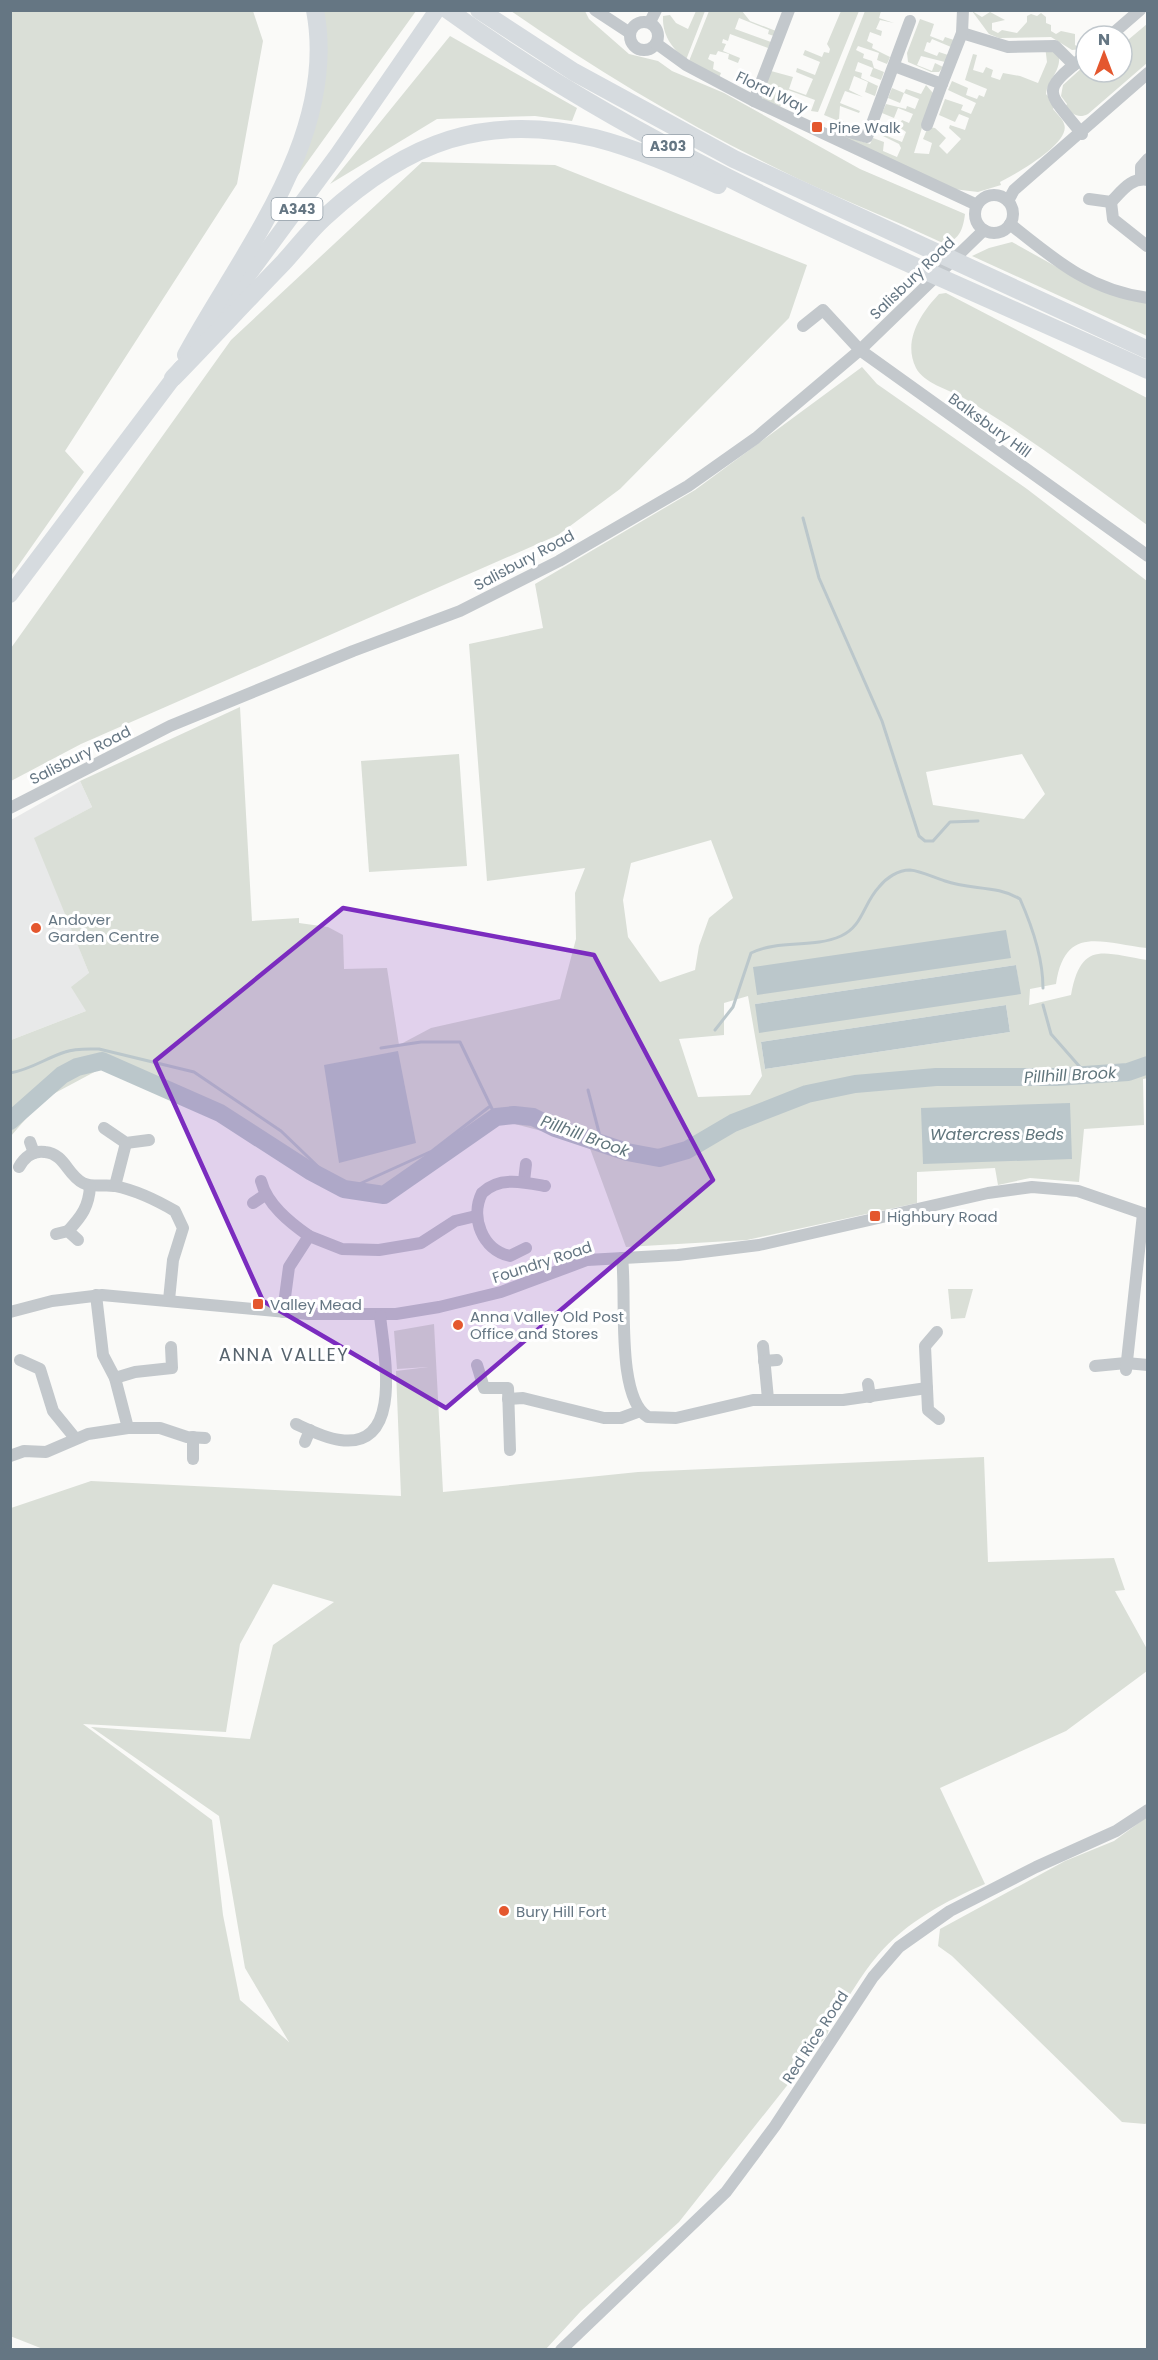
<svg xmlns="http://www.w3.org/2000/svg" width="1158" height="2360" font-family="Poppins,sans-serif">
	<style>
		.built { fill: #e8e9e9 }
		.green { fill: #dadfd7; fill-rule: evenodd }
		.water { fill: #bbc7cb }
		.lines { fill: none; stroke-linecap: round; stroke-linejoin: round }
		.stream { stroke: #bbc7cb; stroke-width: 3 }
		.river { stroke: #bbc7cb; stroke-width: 18 }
		.minor { stroke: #c3c8cc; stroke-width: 12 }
		.major { stroke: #d6dbdf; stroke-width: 16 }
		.highway { stroke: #d6dbdf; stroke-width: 18 }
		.marked { fill: #7b2cbf; fill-opacity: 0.2; stroke: #7b2cbf; stroke-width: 4.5; stroke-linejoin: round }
		.poi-dot { fill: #e4572e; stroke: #fff; stroke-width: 2 }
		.labels { text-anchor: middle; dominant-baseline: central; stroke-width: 6; stroke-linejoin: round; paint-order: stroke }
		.shield { fill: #fff; stroke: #939fa8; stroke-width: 1.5 }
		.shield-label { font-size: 14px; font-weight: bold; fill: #657683 }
		.street-label { font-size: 15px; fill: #657683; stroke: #fff }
		.poi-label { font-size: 15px; fill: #657683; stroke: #fff; text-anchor: start }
		.water-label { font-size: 16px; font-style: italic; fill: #60757c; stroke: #fff }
		.quarter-label { font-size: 18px; letter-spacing: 1.5px; fill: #57646e; stroke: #fff }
	</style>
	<rect width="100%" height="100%" fill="#fafaf8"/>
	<!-- built -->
	<path class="built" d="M80,781l12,26 -57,31 54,135 -3,38 -75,29v-220z"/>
	<!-- green -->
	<g class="green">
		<path d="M11,10l242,1 10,30 -26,143 -172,267 19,21 -73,104z"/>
		<path d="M321,11h95l-136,189 33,-71z"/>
		<path d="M511,11h74l4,8 40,35 29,7 14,10 52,22 136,76 105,45c-2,15 -5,25 -20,30 -55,-26 -113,-48 -167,-75 -94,-46 -182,-99 -267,-158z"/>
		<path d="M696,11h9l-19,49c-14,-12 -24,-25 -23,-44l7,-1 6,8 12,6z"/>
		<path d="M709,11h33l8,10 26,10 -2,5 -6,-2 1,-4 -30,-12 -4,11 36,13 -3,6 -38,-14 -2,7 -5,-2 -1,4 4,1 -3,7 17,7 -2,5 -10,-4 1,-5 -11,-3 -2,4 -6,-1 -2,5 6,3 -1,7 8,4 -2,5 -30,-17z"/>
		<path d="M841,11h18l-41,101 -7,-1 4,-11 -27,-10 -8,17 -15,-6 -4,-5 10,-25 22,6 -4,12 17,6 7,-16 -17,-7 1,-4 18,7 5,-13 -17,-7 2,-5 17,7 2,-5 5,1 1,-4 -3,-5z"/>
		<path d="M865,11h16l-2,7 15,5 -14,-3 -4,9 6,2 -1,5 -11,-4 -3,9 6,3 -1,4 18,9 -3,7 -10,-4 2,-7 -21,-7 -2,4 8,4 -1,4 9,3 2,7 10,4 -3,8 -11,-4 3,-8 -15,-6 -3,9 7,2 -1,5 17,8 -3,10 -10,-4 3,-10 -14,-6 -5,14 14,7 -18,-6 -5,12 20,8 -1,2 -19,-7 -1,13 14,8 -29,-12z"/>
		<path d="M972,11l10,6 8,-5 15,8 -13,3v7l6,3 4,-3 15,3 10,-11v-6l4,-2 6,2 4,-3 5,4v6l5,2v6l5,3 5,-3 14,3v11l7,4 -10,1 -21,-13 -52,1 -10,-4z"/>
		<path d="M920,19l14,5 -4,12 13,5 2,-4 9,3 -3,7 -19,-8 -2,4 -3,-1 -3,9 13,5 2,-4 9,3 -3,7 -24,-6 -4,9 15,6 3,-8 8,4 -4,5h-8l-23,-10 -1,-9z"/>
		<path d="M1147,24v39l-59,51c-10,5 -15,0 -23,-7l2,-3 -6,-8 2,-11 21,-19 2,6h36v-27z"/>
		<path d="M450,36l127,72 -5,13 -37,-5 -98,3 -107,65z"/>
		<path d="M1045,46l14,9c2,17 -11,24 -13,39l9,11 -2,4c3,4 10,10 11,15 8,19 -50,51 -64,58l1,3 -23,7 -25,-3 -112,-52 3,-9 4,1 -3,7 25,8 3,-6 11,4 -1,9 14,6 4,-9 -2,-4 -24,-12 3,-8 11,5 -2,7 15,6 4,-10 -14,-10 7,3 3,-5 7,3 4,-9 -15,-6 -4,10 -12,-5 4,-9 20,5 1,-3 8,3 4,-10 -15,-6 -4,10 -12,-5 4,-10 12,5 2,-4 15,5 5,-9 7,8 -19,60 15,1 3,-11 -9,-4 5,-12 7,1 11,10 -7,8 8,8 14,-15 -12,-11 1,-3 15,5 4,-12 -10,-4 -4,8 -16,-7 6,-16 18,6 -2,5 10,4 5,-11 -28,-13 4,-9 16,7 -2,7 11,4 2,-4 5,2 3,-8 -22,-9 8,-26 4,1 -4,15 10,3 3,-6 7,3 -2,7 9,3 3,-7 17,3 18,7 9,-21z"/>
		<path d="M422,162l133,3 252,100 -18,53 -169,171 -62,46 -477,209 -70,37v-133l220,-308z"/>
		<path d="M1012,242l86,48 49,12v34l-175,-80 17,-8z"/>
		<path d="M946,293l201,105v127c-60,-44 -120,-90 -185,-128 -15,-8 -38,-14 -46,-29 -14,-28 6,-56 23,-74z"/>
		<path d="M862,367l15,17 150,105 120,92v367c-46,-5 -82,-24 -91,36l-26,5 -1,16 42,-10c10,-55 32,-42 76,-35l1,118 -5,1 1,46 -60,4 -5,53 -49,-4 -32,7 -3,-17 -78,4v31l-170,37 -121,7 -38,-104 -85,-22 -118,76 -41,-8 -124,-69 -120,-51 -58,31 -31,36v-96l75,-29 -15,-24 18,-14 -55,-135 58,-31 -12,-26 160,-74 12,214 47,-3v5l29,4 15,8 1,34 43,-1 12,77 32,-17 129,-29 16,-60 -1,-46 10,-25 -98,13 -18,-237 74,-16 -8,-44 160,-94zM1022,754l23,40 -21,25 -91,-14 -7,-33zM711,840l22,58 -24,20 -10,28 -4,24 -35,12 -32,-45 -5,-37 8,-37zM1016,965l4,28 -265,12v-1zM748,996l14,80 -12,19 -52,2 -19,-58 45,-4v-32zM1006,1005l4,27 -245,37 -4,-27z"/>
		<path d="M459,754l8,112 -98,6 -8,-111z"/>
		<path d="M948,1289h25l-8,29 -14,1z"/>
		<path d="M434,1324l9,168 195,-20 346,-15 4,105 126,-4 11,32 -10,1 32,58v22l-81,60 -126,57 45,96c-39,17 -79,38 -107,71 -18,21 -32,47 -47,69l-4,11 -148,187 -98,89 -35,38h-503l-33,-13 1,-828 80,-27 310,15 -5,-125 32,-4 -31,2 -3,-38zM273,1584l61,18 -61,43 -23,94 -159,-12 128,89 26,152 44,74 -49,-42 -17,-85 -11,-95 -129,-96 143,8 14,-88z"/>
		<path d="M1147,1817v306l-2,1 -23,-2 -170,-166 -14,-10 2,-17 125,-68 49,-20z"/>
	</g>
	<!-- water -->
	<g class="water">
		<path d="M1006,930l5,28 -254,37 -4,-28z"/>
		<path d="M1016,965l5,29 -262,39 -4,-29z"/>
		<path d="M1006,1005l4,27 -245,37 -4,-27z"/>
		<path d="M398,1051l18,92 -77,20 -15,-98z"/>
		<path d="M1070,1103l2,56 -149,5 -2,-56z"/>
	</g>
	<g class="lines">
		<!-- stream -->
		<g class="stream">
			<path d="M803,518l16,60 63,143 37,115 6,5h8l17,-19 28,-1"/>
			<path d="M1043,1005l8,29 36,41"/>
			<path d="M715,1030l18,-23 18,-54c29,-14 61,-4 90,-17 22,-10 22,-32 38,-49 7,-9 19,-17 31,-17 12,1 24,8 35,11 25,9 52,4 75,18 12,27 23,59 23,89"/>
			<path d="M381,1048l40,-6h39l36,75"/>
			<path d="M10,1073c20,-3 36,-15 55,-21 11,-4 23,-3 34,-3l95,23 87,59 51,49 25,5 75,-34 57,-44"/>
			<path d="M588,1090l14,54"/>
		</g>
		<!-- river -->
		<path class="river" d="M10,1121l52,-46 15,-8 25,-6 118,52 90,58 34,18 40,6 112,-78 18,-2 19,2 22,11 72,24 32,6 28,-8 46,-27 74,-29 48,-10 81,-7h120l72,-5 20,-7"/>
		<!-- minor -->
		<g class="minor">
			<path d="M595,10l35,23"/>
			<circle cx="644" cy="36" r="14"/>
			<path d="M650,22l6,-12"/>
			<path d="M962,33l46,14 47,-1 19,19"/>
			<path d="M1110,36l30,-26"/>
			<path d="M657,44l29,21 68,36 223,104"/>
			<path d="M894,66l48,18 20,-51 1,-23"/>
			<path d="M754,101l35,-91"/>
			<path d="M927,125l15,-41"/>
			<path d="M849,132l18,5 43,-116"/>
			<path d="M1082,134c-36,-45 -43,-41 4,-79"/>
			<path d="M1141,179v-12l7,-8"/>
			<circle cx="994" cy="214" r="19"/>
			<path d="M1089,199l22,3c11,-11 20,-25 37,-22"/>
			<path d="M1008,201l6,-11 134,-117"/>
			<path d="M1111,202l2,17 34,27"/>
			<path d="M1010,224c45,36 79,66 138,74"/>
			<path d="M803,326l20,-16 37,40 288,206"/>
			<path d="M10,808l160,-82 183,-75 107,-40 99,-50 129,-75 68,-48 104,-88 124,-120"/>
			<path d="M104,1128l22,15 23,-3"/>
			<path d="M30,1142l4,11"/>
			<path d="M19,1167c5,-9 14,-17 26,-15 20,2 22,23 38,31 10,5 21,1 32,3 19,4 43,15 60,25l8,17 -10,32 -4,40"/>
			<path d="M261,1181c6,23 28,41 48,55"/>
			<path d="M524,1181l2,-17"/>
			<path d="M115,1186l11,-43"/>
			<path d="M253,1203l12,-8"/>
			<path d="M68,1231c14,-15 21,-25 22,-45"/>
			<path d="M56,1234l12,-3 10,9"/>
			<path d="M526,1248l-16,8c-28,-6 -40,-39 -28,-63 17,-17 42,-11 63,-7"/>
			<path d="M622,1258c5,36 -7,139 26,159l28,1 77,-18h90l84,-12"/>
			<path d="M96,1295l7,60 12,23 13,50"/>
			<path d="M10,1312l42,-11 50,-6 206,19h88l43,-7 62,-15 86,-32 91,-5 81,-10 229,-52 44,-6 46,4 70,24"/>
			<path d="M283,1312l6,-45 20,-31 33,13 37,1 42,-7 34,-22 21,-5"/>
			<path d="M937,1332l-12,14 3,64 11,9"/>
			<path d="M763,1346l5,53"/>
			<path d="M20,1360l20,9 13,42 22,27"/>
			<path d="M764,1361l13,-1"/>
			<path d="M477,1365l7,23h24l2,62"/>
			<path d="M1095,1366l31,-3 22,2"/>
			<path d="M1126,1370l17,-156"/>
			<path d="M115,1378l20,-6 37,-4 -1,-21"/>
			<path d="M868,1384l2,13"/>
			<path d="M508,1399l15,-1 81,20h17l19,-7"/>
			<path d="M296,1424c13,6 29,14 44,16 64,9 44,-87 40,-124"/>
			<path d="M305,1442l5,-12"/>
			<path d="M10,1456l14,-5 22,1 42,-18 40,-6h32l27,9 18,1"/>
			<path d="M193,1459v-22"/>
			<path d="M561,2350l165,-158 49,-66 98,-149 26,-30 51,-36 86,-44 80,-36 32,-21"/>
		</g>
		<!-- major -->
		<g class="major">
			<path d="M208,330l129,-175 100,-145"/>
			<path d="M10,595l171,-227"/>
		</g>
		<!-- highway -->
		<g class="highway">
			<path d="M448,10c213,155 462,252 700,360"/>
			<path d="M479,10l95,62 160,87 414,191"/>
			<path d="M186,355c56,-103 153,-219 129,-345"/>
			<path d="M173,378c37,-38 73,-77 110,-115 14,-15 27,-33 43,-47 81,-74 159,-104 269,-78 43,11 83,29 123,47"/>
		</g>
	</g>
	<!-- marked area -->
	<path class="marked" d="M343,908l251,47 119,225 -267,228 -183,-107 -108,-240z"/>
	<!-- markers -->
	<g class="poi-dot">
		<rect x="811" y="121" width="12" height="12" rx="3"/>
		<circle cx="36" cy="928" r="6"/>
		<rect x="869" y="1210" width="12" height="12" rx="3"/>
		<rect x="252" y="1298" width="12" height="12" rx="3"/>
		<circle cx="458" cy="1325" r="6"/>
		<circle cx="504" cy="1911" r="6"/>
	</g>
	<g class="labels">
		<!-- shield labels -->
		<g class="shield">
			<rect x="642.5" y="135" width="51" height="22" rx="4.5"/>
			<rect x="271.5" y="198" width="51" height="22" rx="4.5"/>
		</g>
		<g class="shield-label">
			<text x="668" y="146">A303</text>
			<text x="297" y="209">A343</text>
		</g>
		<!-- street labels -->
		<g class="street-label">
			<text transform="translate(772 92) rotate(26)">Floral Way</text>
			<text transform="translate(912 278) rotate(-44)">Salisbury Road</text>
			<text transform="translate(990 425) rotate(36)">Balksbury Hill</text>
			<text transform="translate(524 560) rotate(-28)">Salisbury Road</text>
			<text transform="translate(80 755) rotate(-27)">Salisbury Road</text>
			<text transform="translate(542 1262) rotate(-18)">Foundry Road</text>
			<text transform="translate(815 2037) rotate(-57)">Red Rice Road</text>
		</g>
		<!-- poi labels -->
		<g class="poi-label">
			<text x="829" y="127">Pine Walk</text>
			<text x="48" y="919">Andover<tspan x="48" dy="17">Garden Centre</tspan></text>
			<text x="887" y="1216">Highbury Road</text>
			<text x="270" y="1304">Valley Mead</text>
			<text x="470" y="1316">Anna Valley Old Post<tspan x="470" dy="17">Office and Stores</tspan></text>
			<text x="516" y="1911">Bury Hill Fort</text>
		</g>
		<!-- water labels -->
		<g class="water-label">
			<text transform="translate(1070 1075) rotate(-3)">Pillhill Brook</text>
			<text x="997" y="1134">Watercress Beds</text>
			<text transform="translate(585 1136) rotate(20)">Pillhill Brook</text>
		</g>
		<!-- quarter labels -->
		<g class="quarter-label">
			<text x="284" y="1354">ANNA VALLEY</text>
		</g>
	</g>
	<!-- border -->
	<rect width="1158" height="2360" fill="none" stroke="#657683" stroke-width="24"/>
	<!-- north arrow -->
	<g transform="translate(1104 54)"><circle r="28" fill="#ffffff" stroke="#c1c8cd" stroke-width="1.5"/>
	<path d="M0-4.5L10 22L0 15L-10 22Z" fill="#e4572e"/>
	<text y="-9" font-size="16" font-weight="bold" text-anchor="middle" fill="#657683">N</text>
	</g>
</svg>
